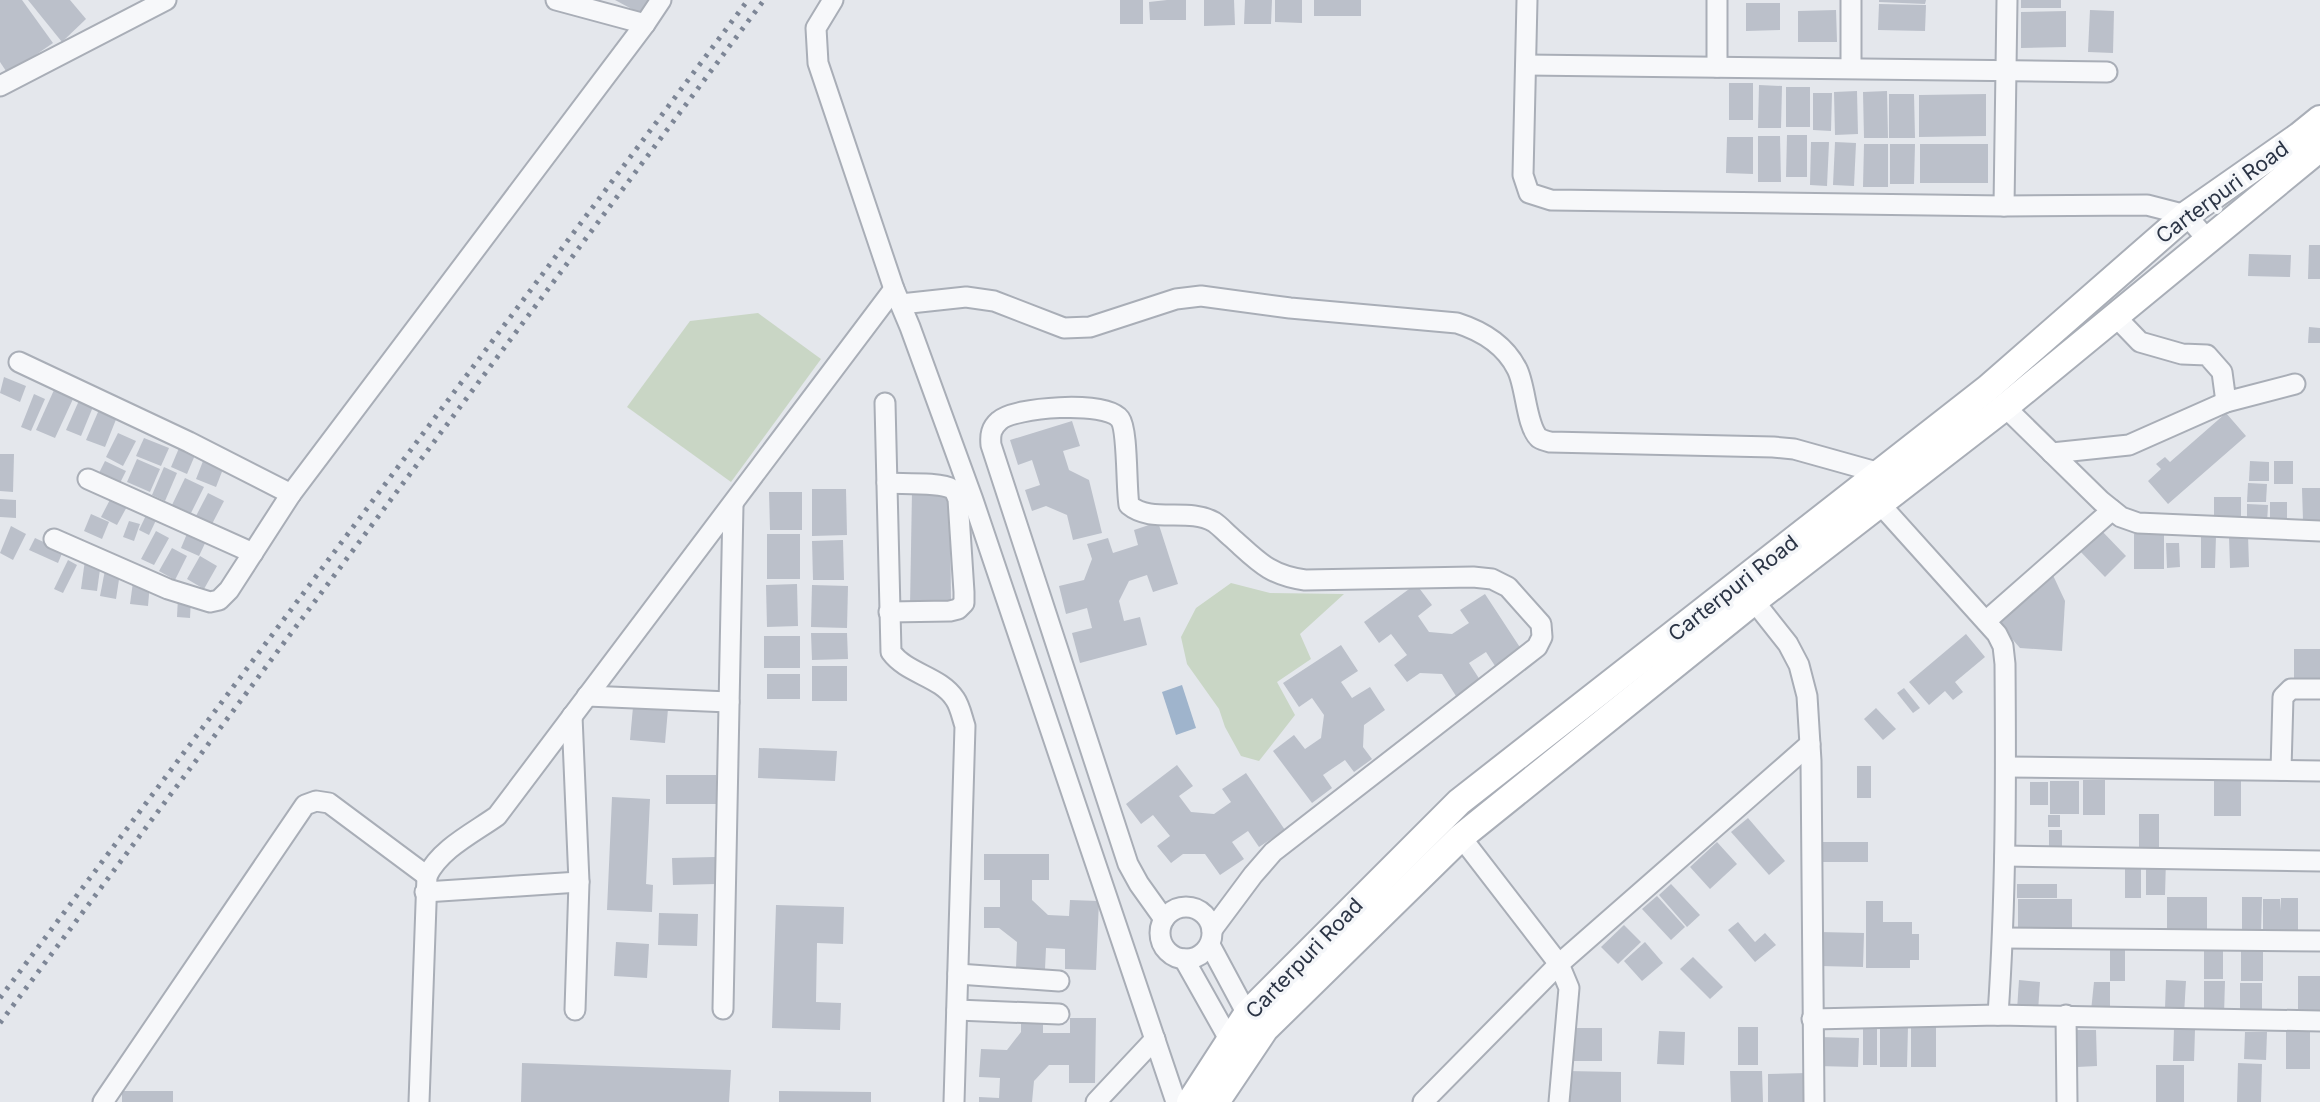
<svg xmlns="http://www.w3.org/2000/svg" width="2320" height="1102" font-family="Inter,sans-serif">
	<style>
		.green { fill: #c9d6c5 }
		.water { fill: #9fb4cc }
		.building { fill: #bbc0ca }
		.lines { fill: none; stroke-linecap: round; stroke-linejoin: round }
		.street-casing { stroke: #a9aeb7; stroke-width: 23 }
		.secondary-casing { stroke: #a9aeb7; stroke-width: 30 }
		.street { stroke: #f7f8fa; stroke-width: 19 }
		.secondary { stroke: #fff; stroke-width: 26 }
		.rail { stroke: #7d8696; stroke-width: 5; stroke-dasharray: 3.5 7; stroke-linecap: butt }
		.labels { text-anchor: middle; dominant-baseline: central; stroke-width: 7; stroke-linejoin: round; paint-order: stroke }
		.street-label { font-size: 21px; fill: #2b3445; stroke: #f4f6f9 }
	</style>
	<rect width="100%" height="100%" fill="#e4e7ec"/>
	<!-- green -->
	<g class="green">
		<path d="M758,313l63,46 -90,123 -104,-75 63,-86z"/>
		<path d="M1231,583l39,10 74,1 -44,40 11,25 -34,23 18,33 -36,46 -18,-5 -16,-29 -6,-18 -32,-45 -6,-27 15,-29z"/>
	</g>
	<!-- water -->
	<path class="water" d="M1182,685l14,43 -20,7 -14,-43z"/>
	<!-- building -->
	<g class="building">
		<path d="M0,0h22l31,43 -45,31 -8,-12z"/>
		<path d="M28,0h42l16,19 -24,23z"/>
		<path d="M615,0h36l-8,15z"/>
		<rect x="1120" y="0" width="23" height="24"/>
		<path d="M1167,0h19v20h-36l-1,-18z"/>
		<path d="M1204,0h30l1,25 -31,1z"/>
		<path d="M1245,0h27l-1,24h-27z"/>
		<path d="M1275,0h27v23l-27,-1z"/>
		<rect x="1314" y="0" width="47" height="16"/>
		<path d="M1879,0h47l-1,4 -46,-2z"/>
		<rect x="2021" y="0" width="40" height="8"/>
		<path d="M1746,3h34v27l-34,1z"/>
		<path d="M1879,4l47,1 -1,26 -47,-1z"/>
		<path d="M1836,10l1,32h-39v-31z"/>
		<path d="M2090,10l24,1 -1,42 -25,-1z"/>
		<path d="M2066,11v36l-45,1v-36z"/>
		<rect x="1729" y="83" width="24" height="37"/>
		<path d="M1759,85l23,1 -1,42h-23z"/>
		<rect x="1786" y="87" width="24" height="40"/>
		<path d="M1857,91l1,43 -23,1 -1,-43z"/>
		<path d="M1887,91l1,47h-24l-1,-46z"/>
		<path d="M1813,93h19l-1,38 -18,-1z"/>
		<path d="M1889,94h25l1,44h-26z"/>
		<path d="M1986,94v42l-67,1v-42z"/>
		<path d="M1787,135h20v42h-21z"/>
		<path d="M1758,136h22l1,46h-23z"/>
		<path d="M1727,137h26v37l-27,-1z"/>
		<path d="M1811,142h18l-2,44 -17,-1z"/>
		<path d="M1835,142l21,1 -2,43 -21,-1z"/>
		<path d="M1864,144h24v43h-25z"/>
		<path d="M1890,144h25l-1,40h-24z"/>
		<rect x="1920" y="144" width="68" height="39"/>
		<path d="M2309,245h11v34h-12z"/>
		<path d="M2249,254l42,1 -1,22 -42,-1z"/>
		<path d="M2309,327l11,1v15h-12z"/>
		<path d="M4,377l22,9 -6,16 -20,-9z"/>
		<path d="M54,390l19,9 -18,39 -19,-8z"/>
		<path d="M34,394l11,5 -14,32 -10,-4z"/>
		<path d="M81,396l14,6 -14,34 -15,-6z"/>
		<path d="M101,405l18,7 -14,35 -19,-7z"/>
		<path d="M2226,413l20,23 -78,68 -20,-23 13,-12 -5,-5 9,-7 5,5z"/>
		<path d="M1072,421l8,25 -17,5 6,19 20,10 13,53 -29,7 -6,-25 -21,-9 -14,5 -7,-21 15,-5 -8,-25 -14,5 -8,-25z"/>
		<path d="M118,433l18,8 -13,25 -17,-9z"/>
		<path d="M144,438l25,10 -8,18 -25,-10z"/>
		<path d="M182,441l16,7 -11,26 -16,-7z"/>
		<path d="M0,454h14l-1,38 -13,-1z"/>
		<path d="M205,456l20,8 -9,23 -20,-8z"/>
		<path d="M137,459l23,10 -10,23 -23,-10z"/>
		<path d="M105,461l21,10 -7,14 -21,-10z"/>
		<path d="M2250,461l19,1v19h-20z"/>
		<rect x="2274" y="461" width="19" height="23"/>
		<path d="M164,467l13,6 -12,28 -13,-6z"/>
		<path d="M185,478l19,9 -13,26 -19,-8z"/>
		<path d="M2248,483l19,1 -1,18h-19z"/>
		<path d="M2302,488h18v32l-17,1z"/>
		<path d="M812,489h34l1,46 -35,1z"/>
		<path d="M912,491l38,3 1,110 -41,3z"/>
		<path d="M114,492l16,9 -13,24 -16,-8z"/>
		<path d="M769,492h33v38h-32z"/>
		<path d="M208,493l16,8 -12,23 -16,-8z"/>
		<rect x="2214" y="497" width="27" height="23"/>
		<path d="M0,499l16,1v18l-16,-1z"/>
		<rect x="2270" y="502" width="17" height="23"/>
		<path d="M2247,504l21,1 -1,18 -20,-1z"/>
		<path d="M149,509l10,5 -10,21 -10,-5z"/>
		<path d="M91,514l18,8 -7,17 -18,-8z"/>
		<path d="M129,521l11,3 -6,17 -11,-4z"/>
		<path d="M1158,522l20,62 -25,8 -6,-17 -18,6 -10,20 5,20 16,-4 7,28 -67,18 -8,-30 20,-5 -5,-20 -21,6 -7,-28 25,-6 8,-21 -5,-15 21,-6 5,15 25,-8 -4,-15z"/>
		<path d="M11,526l15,8 -13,26 -13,-7z"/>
		<path d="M2099,528l27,28 -21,21 -28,-29z"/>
		<path d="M189,529l19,8 -9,19 -18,-8z"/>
		<path d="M156,531l13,7 -15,27 -13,-6z"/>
		<rect x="767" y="534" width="33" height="45"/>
		<rect x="2134" y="534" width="30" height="35"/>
		<path d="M2201,534l15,1 -1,33h-14z"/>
		<path d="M2229,535h19l1,32 -19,1z"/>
		<path d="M35,538l28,13 -5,12 -29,-13z"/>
		<path d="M843,540l1,40h-31l-1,-39z"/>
		<path d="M2166,543h13l1,24 -13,1z"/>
		<path d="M172,548l15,8 -12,24 -16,-9z"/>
		<path d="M200,556l17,10 -13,23 -17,-10z"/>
		<path d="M68,560l9,5 -14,28 -9,-4z"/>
		<path d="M85,560l16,2 -4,29 -16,-2z"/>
		<path d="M105,570l15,3 -4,26 -16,-3z"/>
		<path d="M2051,571l14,30 -3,50 -42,-3 -27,-31z"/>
		<path d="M133,582l17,1 -2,23 -18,-2z"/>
		<path d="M797,584l1,42 -31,1 -1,-42z"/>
		<path d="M1416,584l16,21 -14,11 11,16 23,2 17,-11 -9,-13 25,-16 38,58 -26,17 -11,-17 -17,11 11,17 -24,16 -14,-22 -22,-1 -13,9 -13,-17 13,-10 -16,-21 -12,9 -15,-21z"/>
		<path d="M812,585l36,1 -1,42 -36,-1z"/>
		<path d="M178,597l13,1 -1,20 -13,-1z"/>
		<path d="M811,633h36l1,26 -36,1z"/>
		<path d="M1966,634l19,23 -30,25 8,10 -10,8 -8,-9 -16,14 -20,-23z"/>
		<rect x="764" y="636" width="36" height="32"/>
		<path d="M1341,645l17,26 -17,11 11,16 18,-11 15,23 -21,15 -1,22 9,12 -18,13 -9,-12 -22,15 9,13 -20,15 -39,-52 21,-16 11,14 16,-11 3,-23 -12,-17 -13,9 -16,-24z"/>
		<rect x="2294" y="649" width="26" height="37"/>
		<rect x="812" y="666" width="35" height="35"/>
		<rect x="767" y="674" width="33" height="25"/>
		<path d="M1904,688l16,20 -7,5 -16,-20z"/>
		<path d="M633,707l35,2 -3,34 -35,-3z"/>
		<path d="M1876,708l20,21 -13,11 -19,-21z"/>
		<path d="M759,748l78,3 -2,30 -77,-3z"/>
		<path d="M1177,765l16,21 -14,10 12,16 23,2 17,-12 -9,-13 24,-16 39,57 -26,17 -11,-16 -16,11 12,17 -24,16 -15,-21h-22l-12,9 -14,-17 13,-10 -17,-21 -12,9 -15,-20z"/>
		<rect x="1857" y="766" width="14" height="32"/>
		<rect x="666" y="775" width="50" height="29"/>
		<rect x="2214" y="776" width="27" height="40"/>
		<rect x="2083" y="780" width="22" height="35"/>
		<rect x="2050" y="781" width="29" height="33"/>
		<rect x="2030" y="782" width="18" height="23"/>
		<path d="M612,797l38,2 -4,85 7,1 -1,27 -45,-2z"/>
		<rect x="2139" y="814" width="20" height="38"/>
		<rect x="2048" y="815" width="12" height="12"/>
		<path d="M1748,818l37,43 -16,14 -38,-43z"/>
		<rect x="2049" y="830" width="13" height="20"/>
		<path d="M1717,842l20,22 -27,25 -20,-22z"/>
		<rect x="1819" y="842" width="49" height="20"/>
		<path d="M984,854h65v26h-17v20l16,15 21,1 1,-16 29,1 -3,69 -31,-1v-20l-19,-1 -1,21 -29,-1 1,-26 -18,-14h-15v-21h16v-27h-16z"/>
		<path d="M715,857l1,27 -43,1 -1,-27z"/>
		<path d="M2146,859h20l-1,36h-19z"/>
		<rect x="2125" y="860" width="16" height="38"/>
		<path d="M1671,884l29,31 -13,12 -28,-32z"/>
		<rect x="2017" y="884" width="40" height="14"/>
		<path d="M1657,896l28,31 -14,13 -29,-31z"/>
		<rect x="2167" y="897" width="40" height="39"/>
		<path d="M2242,897h20l-1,37h-19z"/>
		<path d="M2281,898h17v37l-35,-1v-35h17l1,12z"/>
		<rect x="2018" y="899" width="54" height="34"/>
		<path d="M1866,901h17v21h29v12h7v26h-9v8h-44z"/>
		<path d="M776,905l68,2 -1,37 -26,-1 -1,59 25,1 -1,27 -68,-2z"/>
		<path d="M659,913l39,1 -1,32 -39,-1z"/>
		<path d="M1738,922l17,20 10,-9 11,12 -21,17 -27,-32z"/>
		<path d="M1624,925l17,17 -23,22 -17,-17z"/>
		<path d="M1820,932l44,1 -1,34 -43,-1z"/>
		<path d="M616,942l33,2 -2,34 -33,-2z"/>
		<path d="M1645,942l18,21 -21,18 -18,-20z"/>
		<rect x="2110" y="945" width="15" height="36"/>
		<rect x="2204" y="945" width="19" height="34"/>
		<rect x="2241" y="945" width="22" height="36"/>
		<path d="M1693,957l30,30 -13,12 -30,-30z"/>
		<path d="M2298,976h22v42l-22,-1z"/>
		<path d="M2019,980l21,2 -2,29 -21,-1z"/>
		<path d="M2166,980l20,1 -2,33 -19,-5z"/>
		<path d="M2204,981h21l-1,34 -20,-1z"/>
		<path d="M2094,982h16v28l-19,1z"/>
		<path d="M2240,983h22v32l-22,-1z"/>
		<path d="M1021,1017h22v16h27v-15h26l-1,65h-26v-18h-20l-15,16 -2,21h-53v-5l20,1 1,-20 -21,-1 2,-28 26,1 14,-18z"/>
		<rect x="1911" y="1019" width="25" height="48"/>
		<rect x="1863" y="1022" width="14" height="43"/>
		<path d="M1880,1025l28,1 -1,41h-27z"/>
		<rect x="1738" y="1027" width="20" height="38"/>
		<rect x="1573" y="1028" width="29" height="33"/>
		<path d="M2174,1028l21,1 -1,32h-21z"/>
		<rect x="2286" y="1029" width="24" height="40"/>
		<path d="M2075,1030h21l1,36 -20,1z"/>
		<path d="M1659,1031l26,1 -1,33 -27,-1z"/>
		<path d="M2245,1032h22l-1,28 -22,-1z"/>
		<path d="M1818,1037l41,1 -1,29 -41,-1z"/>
		<path d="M522,1063l209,7 -2,32h-208z"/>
		<path d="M2238,1063l24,1 -1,38h-24z"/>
		<rect x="2156" y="1065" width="28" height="37"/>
		<path d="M1567,1071l54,1v30h-54z"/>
		<path d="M1730,1071h32l1,31h-32z"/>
		<path d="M1807,1073l1,29h-40v-28z"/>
		<rect x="122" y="1091" width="51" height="11"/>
		<path d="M779,1091l92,1v10h-92z"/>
	</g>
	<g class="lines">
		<defs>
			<g id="street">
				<path d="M556,0l89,24"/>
				<path d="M833,0l-17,28 2,35 76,226 16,38 63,173 203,602"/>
				<path d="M1527,0l-4,175 6,18 22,7 453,6 143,-1 39,10 21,24"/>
				<path d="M1526,65l581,7"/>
				<path d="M1717,67v-67"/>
				<path d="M1851,68v-68"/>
				<path d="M0,86l166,-86"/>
				<path d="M2004,206l3,-206"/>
				<path d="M901,304l65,-7 28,4 70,27 26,-1 86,-28 25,-3 89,12 167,15c25,8 48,22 60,46 9,17 9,57 22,69 3,2 7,3 11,4l223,5 21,2 86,24"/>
				<path d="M2115,316l25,26 42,12 25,1 15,17 4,30 69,-18"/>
				<path d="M19,362l170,80 102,52 354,-470 16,-24"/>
				<path d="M885,403l6,249c16,22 49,24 64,47 5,7 7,18 10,27l-11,376"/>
				<path d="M2005,407l96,94 20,16 17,6 182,8"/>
				<path d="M2052,453l77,-8 97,-43"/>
				<path d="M88,479l165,74"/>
				<path d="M887,483c15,1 54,-1 65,6 4,3 4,6 6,10l6,93v11l-6,6 -8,2 -61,1"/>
				<path d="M1870,496l9,7 118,131 6,12 2,18c1,117 1,234 -7,351"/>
				<path d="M54,539l114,50 42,13 9,-2 10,-10 62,-96"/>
				<path d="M1754,601l34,43 11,21 8,31 4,65 3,341"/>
				<path d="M1986,621l126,-111"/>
				<path d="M587,696l142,6"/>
				<path d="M572,716l7,166 -4,128"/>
				<path d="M2006,767l314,4"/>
				<path d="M2281,770l2,-73 8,-8h29"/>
				<path d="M1461,837l98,127 10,24 -10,114"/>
				<path d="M2005,856l315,5"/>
				<path d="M425,892l154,-10"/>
				<circle cx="1186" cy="933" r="26"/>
				<path d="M1164,919l-25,-35 -11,-20 -137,-419c-1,-10 0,-17 8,-24 14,-14 107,-21 121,-2 8,11 6,69 9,86 23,19 59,2 85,17 6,4 11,10 17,15 26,23 37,38 74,43l168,-3 19,2 16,8 33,37 1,13 -5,10 -264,205 -20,23 -41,55"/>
				<path d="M2003,938l317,3"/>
				<path d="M1210,945l37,69 9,7"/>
				<path d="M1184,959l45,80 10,7"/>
				<path d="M958,974l101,7"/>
				<path d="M723,1009l10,-504"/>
				<path d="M957,1010l102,4"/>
				<path d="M2066,1015l1,87"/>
				<path d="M1812,1019l186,-4 322,6"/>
				<path d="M103,1102l202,-297 11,-4 13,2 98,73c13,-27 46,-43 70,-60l397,-527"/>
				<path d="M419,1102l8,-226"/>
				<path d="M1096,1102l59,-63"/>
				<path d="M1423,1102l136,-138 251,-220"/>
			</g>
			<g id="secondary">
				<path d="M1190,1102l57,-88 212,-212 529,-414 198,-173 113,-79 21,-17"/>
				<path d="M1216,1102l49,-73 196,-192 293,-236 251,-194 315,-259"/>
			</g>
		</defs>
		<!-- street casing -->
		<use href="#street" class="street-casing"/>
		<!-- secondary casing -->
		<use href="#secondary" class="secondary-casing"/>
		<!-- street -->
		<use href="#street" class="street"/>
		<!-- secondary -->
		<use href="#secondary" class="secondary"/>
		<!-- rail -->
		<g class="rail">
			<path d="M0,998l748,-998"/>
			<path d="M0,1023l764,-1023"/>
		</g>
	</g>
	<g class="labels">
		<!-- street labels -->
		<g class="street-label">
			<text transform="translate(2222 192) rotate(-36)">Carterpuri Road</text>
			<text transform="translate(1733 588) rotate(-38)">Carterpuri Road</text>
			<text transform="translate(1304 958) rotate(-46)">Carterpuri Road</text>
		</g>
	</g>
</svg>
